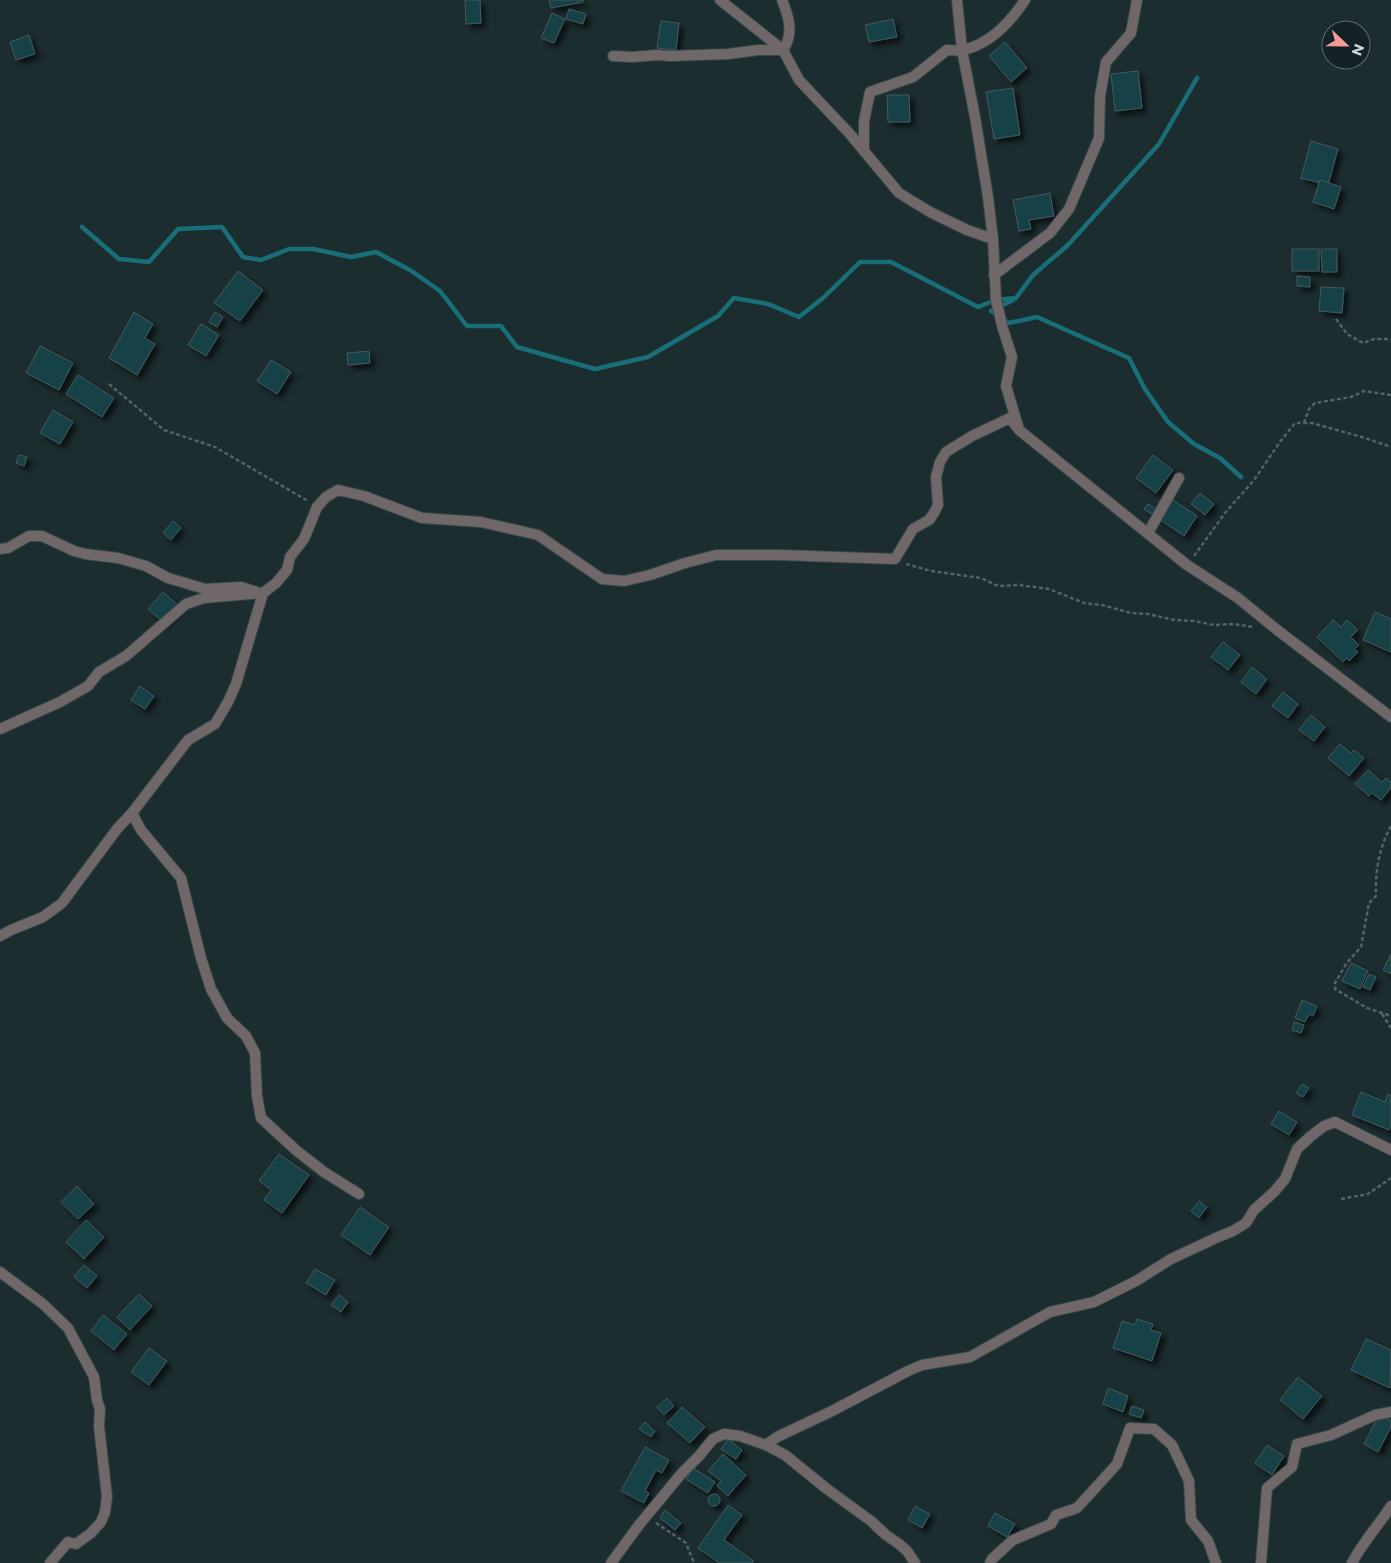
<svg xmlns="http://www.w3.org/2000/svg" width="1391" height="1563" font-family="Montserrat,sans-serif">
	<style>
		.lines { fill: none; stroke-linecap: round; stroke-linejoin: round }
		.stream { stroke: #196f77; stroke-width: 4.5 }
		.building { fill: #194347; stroke: #46585a; filter: url(#shadow) }
		.minor-casing { stroke: #39494b; stroke-width: 12 }
		.path { stroke: #536264; stroke-width: 2.5; stroke-dasharray: 4 2.5; stroke-linecap: butt }
		.minor { stroke: #706868; stroke-width: 10 }
	</style>
	<defs>
		<filter id="shadow"><feDropShadow dx="4.5" dy="4.5" stdDeviation="2.5" flood-color="#0009"/></filter>
	</defs>
	<rect width="100%" height="100%" fill="#1c2d2f"/>
	<g class="lines">
		<!-- stream -->
		<g class="stream">
			<path d="M82,227l37,32 30,3 29,-33 44,-2 21,30 18,3 28,-11h24l38,8 25,-5 34,18 30,21 27,35h34l16,21 78,22 53,-12 70,-41 16,-18 34,6 31,13 24,-19 37,-36h31l87,45 18,-7 20,-2 17,-23 35,-30 91,-101 38,-66"/>
			<path d="M1013,300l-22,11 18,12 28,-6 92,41 16,31 23,33 26,22 26,14 21,19"/>
		</g>
	</g>
	<!-- building -->
	<g class="building">
		<path d="M465,0h15l1,23 -15,1z"/>
		<path d="M549,0h34v2l-32,6z"/>
		<path d="M569,9l17,5 -3,10 -17,-5z"/>
		<path d="M552,13l13,6 -11,24 -13,-5z"/>
		<path d="M893,19l4,18 -28,5 -4,-17z"/>
		<path d="M661,21l18,2 -3,27 -19,-2z"/>
		<path d="M29,35l6,19 -19,6 -6,-18z"/>
		<path d="M1005,42l22,26 -16,14 -22,-26z"/>
		<path d="M1138,71l4,37 -27,3 -4,-37z"/>
		<path d="M1013,88l7,47 -26,4 -8,-47z"/>
		<path d="M887,95h22l1,27h-22z"/>
		<path d="M1311,141l27,8 -10,36 -27,-7z"/>
		<path d="M1320,180l21,7 -7,22 -21,-7z"/>
		<path d="M1050,193l4,23 -25,4 2,9 -12,2 -6,-31z"/>
		<rect x="1292" y="249" width="27" height="22"/>
		<path d="M1321,249h16v23h-15z"/>
		<path d="M238,271l25,19 -23,31 -26,-18z"/>
		<path d="M1297,276l13,1v10l-13,-1z"/>
		<path d="M1321,287l23,1 -2,25 -23,-2z"/>
		<path d="M134,312l19,12 -8,14 10,6 -18,31 -28,-17z"/>
		<path d="M215,312l8,5 -6,10 -8,-5z"/>
		<path d="M201,324l18,11 -13,21 -18,-11z"/>
		<path d="M40,346l33,17 -14,27 -33,-17z"/>
		<path d="M369,351l1,12 -22,2 -1,-12z"/>
		<path d="M271,360l20,12 -14,22 -20,-13z"/>
		<path d="M78,375l36,23 -12,19 -36,-23z"/>
		<path d="M53,410l20,12 -13,22 -20,-11z"/>
		<path d="M19,455l8,2 -3,9 -8,-3z"/>
		<path d="M1153,455l20,15 -17,23 -20,-15z"/>
		<path d="M1200,493l14,11 -9,11 -14,-11z"/>
		<path d="M1166,495l31,21 -13,20 -40,-27 4,-5 8,5z"/>
		<path d="M173,521l8,7 -10,12 -8,-7z"/>
		<path d="M163,592l16,14 -15,17 -16,-14z"/>
		<path d="M1375,612l16,7v33l-28,-12z"/>
		<path d="M1333,620l8,7 6,-7 11,10 -7,7 8,8 -5,5 4,2 -9,9 -2,-3 -4,4 -26,-25z"/>
		<path d="M1223,642l17,13 -12,15 -17,-13z"/>
		<path d="M1252,667l15,12 -11,15 -15,-12z"/>
		<path d="M140,686l14,10 -9,13 -14,-9z"/>
		<path d="M1283,692l15,12 -10,14 -16,-12z"/>
		<path d="M1311,715l14,12 -11,14 -15,-11z"/>
		<path d="M1340,744l11,9 3,-3 10,8 -15,18 -21,-18z"/>
		<path d="M1368,770l14,12 4,-4 5,4v6l-10,12 -9,-7 -3,3 -14,-12z"/>
		<path d="M1391,954v20l-8,-4z"/>
		<path d="M1351,963l17,8 -8,18 -18,-8z"/>
		<path d="M1369,974l7,3 -6,13 -7,-3z"/>
		<path d="M1302,1000l15,6 -4,10 -4,-2 -4,8 -10,-4z"/>
		<path d="M1294,1022l10,3 -3,8 -9,-3z"/>
		<path d="M1302,1084l7,4 -6,9 -7,-4z"/>
		<path d="M1361,1092l24,10 3,-8 3,2v30l-2,4 -37,-15z"/>
		<path d="M1279,1111l18,11 -8,13 -18,-11z"/>
		<path d="M279,1154l30,21 -27,38 -18,-13 7,-10 -12,-9z"/>
		<path d="M77,1186l17,18 -16,15 -17,-17z"/>
		<path d="M1199,1201l8,6 -8,11 -8,-7z"/>
		<path d="M360,1207l29,20 -19,28 -29,-20z"/>
		<path d="M86,1220l18,17 -20,22 -18,-17z"/>
		<path d="M84,1265l13,11 -10,12 -13,-11z"/>
		<path d="M315,1269l20,11 -9,15 -20,-12z"/>
		<path d="M139,1294l13,12 -22,24 -13,-13z"/>
		<path d="M339,1295l9,7 -7,10 -10,-7z"/>
		<path d="M103,1315l24,19 -13,16 -23,-19z"/>
		<path d="M1137,1319l16,5 -2,6 10,3 -9,28 -39,-13 9,-27 13,4z"/>
		<path d="M1366,1339l25,11 -1,38 -39,-18z"/>
		<path d="M149,1348l18,13 -18,24 -18,-13z"/>
		<path d="M1298,1377l24,19 -19,23 -23,-19z"/>
		<path d="M1108,1388l20,8 -5,16 -20,-8z"/>
		<path d="M667,1398l7,8 -10,9 -7,-8z"/>
		<path d="M1132,1406l12,4 -3,8 -12,-4z"/>
		<path d="M682,1407l23,20 -15,16 -23,-20z"/>
		<path d="M1379,1415l12,6v6l-13,25 -14,-8z"/>
		<path d="M645,1422l10,9 -4,6 -12,-8z"/>
		<path d="M728,1439l14,11 -6,9 -15,-10z"/>
		<path d="M1267,1445l17,11 -12,19 -17,-12z"/>
		<path d="M645,1447l24,13 -7,13 -6,-3 -11,21 4,2 -5,10 -23,-12z"/>
		<path d="M723,1454l23,21 -18,21 -11,-10 4,-5 -13,-10z"/>
		<path d="M693,1468l22,14 -7,11 -22,-14z"/>
		<circle cx="714" cy="1500" r="6"/>
		<path d="M728,1505l14,10 -18,25 30,21 -2,2h-33l-21,-15z"/>
		<path d="M915,1506l15,8 -8,14 -14,-8z"/>
		<path d="M665,1510l16,13 -6,7 -15,-12z"/>
		<path d="M995,1513l20,11 -8,13 -19,-11z"/>
	</g>
	<g class="lines">
		<defs>
			<g id="minor">
				<path d="M720,0l63,50 16,30 50,53 50,60 31,19 37,18 26,9"/>
				<path d="M957,0l5,50 13,67 13,80 5,42 3,61 7,29 9,28 -6,29 12,40"/>
				<path d="M613,56l19,1 26,-2 12,1 58,-2 30,-4h25c11,-16 6,-33 -1,-50"/>
				<path d="M864,151v-30l6,-29 43,-15 34,-27c5,0 11,1 15,0 27,-5 49,-29 63,-50"/>
				<path d="M994,275l56,-42 19,-24 30,-71 1,-42 6,-34 25,-29 6,-33"/>
				<path d="M1148,533l31,-55"/>
				<path d="M0,549l8,-1 21,-12h13l32,15 11,3 33,4 28,8 22,12 37,11 36,-2 16,5"/>
				<path d="M0,729l60,-27 28,-16 11,-14 27,-16 60,-52 18,-6 59,-5"/>
				<path d="M132,813l9,17 40,48 20,80 10,31 16,29 19,18 9,17 2,43 4,22 36,33 27,21 35,22"/>
				<path d="M0,936l11,-6 32,-13 19,-14 55,-74 15,-16 56,-73 27,-16 13,-22 8,-18 27,-91 13,-10 11,-13 3,-13 14,-18 13,-32 9,-10 12,-7 26,6 58,22 59,4 57,13 64,44 22,2 26,-6 35,-12 31,-8h64l115,4 18,-30 16,-9 5,-7 4,-8 -2,-28 4,-15 6,-10 26,-16 38,-18 9,12 168,135 51,33 38,31 115,88"/>
				<path d="M0,1272l43,32 25,24 26,49 3,23 3,9 -1,17 8,71 -2,15 -4,10 -10,11 -15,11 -8,-2 -18,21"/>
				<path d="M766,1445l11,-8 55,-26 76,-40 14,-6 48,-8 80,-45 44,-10 42,-21 35,-22 47,-22 15,-6 13,-8 8,-13 20,-18 11,-13 12,-30 14,-13 13,-10 11,-4 56,28"/>
				<path d="M611,1563l28,-38 43,-52 17,-17 14,-17 11,-5 16,2 26,9 19,10 42,34 44,32 15,14 13,9 8,7 8,12"/>
				<path d="M990,1563l2,-4 21,-19 38,-16 5,-9 21,-7 40,-44 13,-36 24,1 18,16 17,36 2,39 17,21 8,22"/>
				<path d="M1261,1563l6,-75 25,-21 5,-23 34,-9 44,-20 16,-3"/>
				<path d="M1352,1563c10,-20 27,-38 39,-57"/>
			</g>
		</defs>
		<!-- minor casing -->
		<use href="#minor" class="minor-casing"/>
		<!-- path -->
		<g class="path">
			<path d="M1336,319l11,15 16,9 11,-4h17"/>
			<path d="M109,384l55,46 51,17 93,54"/>
			<path d="M1304,423l5,-14 6,-6 36,-6 13,-6 27,4"/>
			<path d="M1194,556l31,-43 29,-33 26,-38 15,-19h17l53,15 26,9"/>
			<path d="M906,564l25,7 50,7 17,8 21,-1 30,4 35,14 18,2 29,8 17,1 26,6 20,1 20,4 19,-1 21,3"/>
			<path d="M1391,826c-12,22 -16,45 -15,70l-7,7 -8,44 -15,17 -11,19v6l32,19 24,8"/>
			<path d="M1382,1014l9,14"/>
			<path d="M1341,1199l27,-5 23,-16"/>
			<path d="M656,1523l30,20 8,20"/>
		</g>
		<!-- minor -->
		<use href="#minor" class="minor"/>
	</g>
	<!-- north arrow -->
	<g transform="translate(1346 45) rotate(112)"><circle r="24" fill="#132325" stroke="#5f6c6e"/>
	<path d="M0-4L9 19L0 12L-9 19Z" fill="#f59b9a"/>
	<text y="-8" font-size="14" font-weight="bold" text-anchor="middle" fill="#d0dadb">N</text>
	</g>
</svg>
